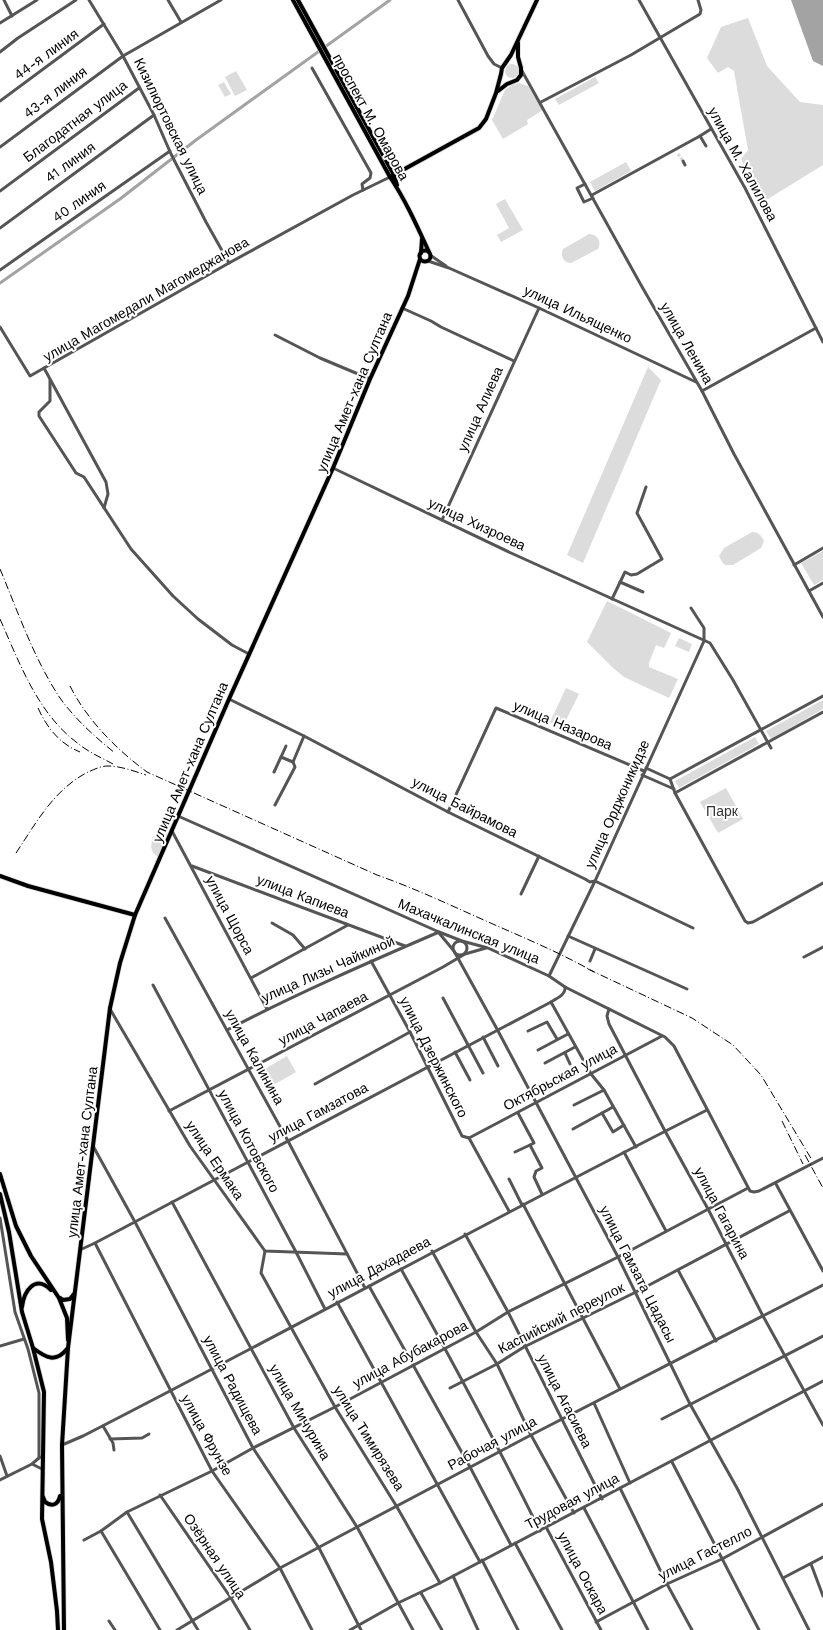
<svg xmlns="http://www.w3.org/2000/svg" width="823" height="1630" font-family="'Work Sans',sans-serif">
	<style>
		.green { fill: #dcdcdc }
		.water { fill: #a3a3a3 }
		.lines { fill: none; stroke-linecap: round; stroke-linejoin: round }
		.canal { stroke: #a3a3a3; stroke-width: 3 }
		.minor-tunnel { stroke: #d9d9d9; stroke-width: 3; stroke-dasharray: 3 1.5; stroke-linecap: butt }
		.major-casing { stroke: #dbdbdb; stroke-width: 5.5 }
		.minor { stroke: #555; stroke-width: 3 }
		.major { stroke: #000; stroke-width: 4 }
		.rail { stroke: #000; stroke-width: 1; stroke-dasharray: 8 2.5 1 2.5; stroke-linecap: butt }
		.labels { text-anchor: middle; dominant-baseline: central; stroke-width: 4; stroke-linejoin: round; paint-order: stroke }
		.street-label { font-size: 14px; fill: #000; stroke: #fff }
		.park-label { font-size: 14px; fill: #333; stroke: #fff }
	</style>
	<rect width="100%" height="100%" fill="#fff"/>
	<!-- green -->
	<g class="green">
		<path d="M748,18l19,48 33,36 23,3v60l-60,37 -22,-43 7,-9 -14,-79 -6,-4 -10,6 -11,-15 14,-31z"/>
		<circle cx="512" cy="71" r="7"/>
		<path d="M236,71l11,19 -12,6 -10,-19z"/>
		<path d="M595,77l4,6 -40,22 -4,-6z"/>
		<path d="M224,82l7,12 -6,3 -7,-12z"/>
		<path d="M519,83l9,3 15,24 -16,10 1,4 -25,15 -11,-19 13,-30 7,-5z"/>
		<path d="M626,162l5,9 -36,20 -5,-9z"/>
		<path d="M505,199l18,31 -22,12 -4,-7 12,-7 -13,-24z"/>
		<path d="M589,234c8,0 13,7 9,15l-27,14c-8,0 -11,-8 -8,-14z"/>
		<path d="M648,367l13,13 -78,183 -16,-8z"/>
		<path d="M752,532c6,0 9,3 12,9l-3,7 -28,17h-8l-3,-3 -3,-6 5,-8z"/>
		<path d="M823,551v29l-9,5 -13,-22z"/>
		<path d="M607,601l64,32 -7,15 -8,-3 -7,18v4l29,12 -9,19 -45,-21 -12,-10 -25,-25z"/>
		<path d="M679,638l13,6 -3,8 -14,-6z"/>
		<path d="M566,688l13,6 -17,34 -12,-6z"/>
		<path d="M823,700v9l-52,30 -5,-8z"/>
		<path d="M755,737l4,7 -80,44 -4,-7z"/>
		<path d="M726,788l17,31 -25,14 -18,-31z"/>
		<path d="M170,817l4,1 -16,39c-9,-6 -7,-12 -5,-21l7,3 4,-9 -7,-4 7,-7z"/>
		<path d="M287,1056l9,16 -26,15 -9,-16z"/>
	</g>
	<!-- water -->
	<path class="water" d="M791,0h32v66l-10,-5z"/>
	<g class="lines">
		<!-- canal -->
		<path class="canal" d="M0,283l120,-84 76,-59 194,-140"/>
		<!-- minor-tunnel -->
		<path class="minor-tunnel" d="M678,154l5,7"/>
		<defs>
			<g id="major">
				<path d="M293,0l97,177c16,24 27,49 39,75"/>
				<path d="M298,0l96,175 3,10"/>
				<path d="M498,91l9,-7 10,-4 4,-5v-7l-3,-11v-14"/>
				<path d="M390,177l89,-49 7,-9 10,-26 5,-19 1,-6 9,-13 26,-55"/>
				<circle cx="425" cy="256" r="5.5"/>
				<path d="M421,253l1,-14"/>
				<path d="M0,876l28,10 107,29"/>
				<path d="M0,1174l16,52 15,30 28,42 8,20 1,22"/>
				<path d="M0,1194l9,38 13,80 11,36 11,44 -2,127 9,43 6,49 1,19"/>
				<path d="M60,1298l3,2 7,-1 4,-5"/>
				<path d="M22,1307c2,-16 13,-33 29,-17"/>
				<path d="M33,1348c13,10 23,15 34,1"/>
				<path d="M43,1497l2,5c7,5 13,3 15,-6"/>
				<path d="M64,1630l-2,-185 6,-97 42,-340 10,-45 15,-48 94,-216 104,-231 37,-89 38,-83 12,-37"/>
			</g>
		</defs>
		<!-- major casing -->
		<use href="#major" class="major-casing"/>
		<!-- minor -->
		<g class="minor">
			<path d="M4,0l8,16"/>
			<path d="M89,0l34,56 31,59 17,39 35,68 23,41"/>
			<path d="M168,0l13,22"/>
			<path d="M458,0l30,56 6,8 8,4"/>
			<path d="M639,0l106,188 78,154"/>
			<path d="M0,23l37,-23"/>
			<path d="M0,52l18,-14 58,-38"/>
			<path d="M312,68l59,105 -1,5 -8,6 1,6"/>
			<path d="M522,71l119,214 61,106 32,63 89,163"/>
			<path d="M0,101l104,-77"/>
			<path d="M541,102l90,-47 69,-41 1,-4 -3,-10"/>
			<path d="M700,136l11,-7"/>
			<path d="M0,147l123,-91 98,-56"/>
			<path d="M683,161l2,4"/>
			<path d="M585,184l-8,4 7,14 9,-4"/>
			<path d="M0,191l139,-103"/>
			<path d="M592,195l108,-59 6,10"/>
			<path d="M0,228l154,-113"/>
			<path d="M430,255l16,11"/>
			<path d="M428,261l21,7 90,40 157,74"/>
			<path d="M0,270l170,-119"/>
			<path d="M402,308l29,13 10,6 73,34"/>
			<path d="M0,327l30,49 199,-113 124,-68 37,-18"/>
			<path d="M275,335l45,23 50,21"/>
			<path d="M44,368l62,114 2,12 -4,14"/>
			<path d="M50,380v21l-11,11v4l37,57 8,4 47,72 42,47 25,23 34,26 17,9"/>
			<path d="M702,391l114,-63"/>
			<path d="M333,468l178,85 199,90 23,37 38,68"/>
			<path d="M442,520l97,-212"/>
			<path d="M794,565l29,-17"/>
			<path d="M620,582l23,10"/>
			<path d="M809,591l14,-8"/>
			<path d="M612,599l13,-27 6,3 6,-1 25,-15 -25,-46 9,-26"/>
			<path d="M229,699l75,37 144,76 137,67 5,3 5,-1 98,47"/>
			<path d="M286,746l-5,11 12,5 11,-26"/>
			<path d="M646,768l24,11 5,14 70,128 3,2 5,-1 70,-39"/>
			<path d="M274,772l7,-15"/>
			<path d="M642,775l32,14"/>
			<path d="M670,779l153,-83"/>
			<path d="M675,793l148,-81"/>
			<path d="M275,805l20,-38 -2,-5"/>
			<path d="M448,812l48,-104 148,63"/>
			<path d="M178,816l261,116 23,9 26,7 61,28 16,11 100,50 9,9 76,145 4,1 5,-1 64,-33"/>
			<path d="M172,831l95,178"/>
			<path d="M192,866l213,80"/>
			<path d="M521,894l18,-38"/>
			<path d="M165,918l123,223 77,147"/>
			<path d="M272,923l21,12 12,14"/>
			<path d="M439,933l15,18 43,78 121,228 72,147 47,84 72,142"/>
			<path d="M568,936l119,53"/>
			<circle cx="460" cy="948" r="7"/>
			<path d="M804,957l19,-10"/>
			<path d="M371,961l39,71 52,104 7,2 40,73"/>
			<path d="M590,961l5,-12"/>
			<path d="M549,976l46,-95 109,-240v-13l-13,-20"/>
			<path d="M251,978l97,-53"/>
			<path d="M153,985l143,267 29,57"/>
			<path d="M443,998l40,75"/>
			<path d="M551,1002l40,72 13,16 32,57"/>
			<path d="M110,1009l80,137 75,105 82,3"/>
			<path d="M609,1009l-2,7 2,8 56,107 43,78 55,107 60,109"/>
			<path d="M227,1030c69,-36 140,-67 212,-98"/>
			<path d="M528,1031l19,-9 10,17"/>
			<path d="M483,1037l15,29"/>
			<path d="M538,1050l30,-16"/>
			<path d="M455,1052l15,28"/>
			<path d="M565,1053l5,11"/>
			<path d="M545,1063l30,-16"/>
			<path d="M315,1084l95,-52"/>
			<path d="M574,1105l30,-15"/>
			<path d="M169,1111l274,-144 22,-13 21,-6"/>
			<path d="M518,1113l16,30 -4,2 12,23 -6,3 -2,6 8,17"/>
			<path d="M602,1113l11,19 11,-7"/>
			<path d="M573,1129l40,-22"/>
			<path d="M469,1138l193,-102"/>
			<path d="M93,1146l42,76 118,226 66,100 42,82"/>
			<path d="M515,1152l15,-7"/>
			<path d="M624,1152l42,79"/>
			<path d="M509,1179l13,26"/>
			<path d="M776,1184l47,87"/>
			<path d="M172,1202l122,226 63,99 56,103"/>
			<path d="M523,1204l97,185"/>
			<path d="M0,1218l15,94 13,37 11,44v65"/>
			<path d="M465,1234l43,78 94,187"/>
			<path d="M95,1243l117,228 68,97 32,62"/>
			<path d="M82,1249l13,-6 456,-241c6,-4 15,-7 14,-15"/>
			<path d="M265,1251l-4,22 74,134 62,100 43,76"/>
			<path d="M432,1251l44,81 21,32 34,71 43,78"/>
			<path d="M401,1269c48,86 95,173 139,262"/>
			<path d="M678,1270l38,71"/>
			<path d="M369,1286l101,181 41,78"/>
			<path d="M337,1302l143,260"/>
			<path d="M0,1346l24,-7"/>
			<path d="M450,1388l47,-24 27,-17 112,-55 153,-81"/>
			<path d="M594,1403l36,80"/>
			<path d="M662,1419l161,-83"/>
			<path d="M103,1426l10,17 1,7"/>
			<path d="M110,1439l32,-1 7,-4"/>
			<path d="M62,1445l21,-9c209,-107 414,-220 624,-326"/>
			<path d="M0,1456l7,20"/>
			<path d="M672,1462l87,168"/>
			<path d="M32,1464l10,5"/>
			<path d="M0,1480l32,-16 8,-7"/>
			<path d="M620,1488l47,96 25,46"/>
			<path d="M160,1495l71,103 19,32"/>
			<path d="M584,1508l64,122"/>
			<path d="M127,1512l71,118"/>
			<path d="M546,1527l55,103"/>
			<path d="M101,1531l59,99"/>
			<path d="M84,1540l17,-9 26,-19 85,-41 41,-23 82,-41 141,-75 32,-20 110,-55 130,-69"/>
			<path d="M515,1543l47,87"/>
			<path d="M482,1560l36,70"/>
			<path d="M811,1564l12,32"/>
			<path d="M453,1576l25,54"/>
			<path d="M783,1578l40,-21"/>
			<path d="M421,1593l21,37"/>
			<path d="M109,1621l6,9"/>
			<path d="M596,1622l71,-38 55,-25 101,-55"/>
			<path d="M177,1630l103,-62 77,-41 174,-92 292,-150"/>
			<path d="M350,1630l48,-27 42,-20 383,-202"/>
		</g>
		<!-- major -->
		<use href="#major" class="major"/>
		<!-- rail -->
		<g class="rail">
			<path d="M0,569c18,43 34,90 60,129 15,21 35,39 55,55"/>
			<path d="M0,619c20,45 38,96 80,126 10,8 22,13 33,19"/>
			<path d="M70,686c17,34 47,64 77,86l230,103c37,13 73,30 109,46 36,16 73,31 108,51"/>
			<path d="M38,708c9,20 22,36 42,44"/>
			<path d="M16,853c20,-30 37,-62 70,-80 7,-3 14,-7 22,-7 12,0 26,5 38,9"/>
			<path d="M588,969l104,49 41,27 28,30 51,85"/>
			<path d="M782,1121l21,43"/>
			<path d="M805,1155l18,33"/>
		</g>
	</g>
	<g class="labels">
		<!-- street labels -->
		<g class="street-label">
			<text transform="translate(46 54) rotate(-36)">44-я линия</text>
			<text transform="translate(55 92) rotate(-37)">43-я линия</text>
			<text transform="translate(371 117) rotate(61)">проспект М. Омарова</text>
			<text transform="translate(75 121) rotate(-37)">Благодатная улица</text>
			<text transform="translate(171 126) rotate(64)">Кизилюртовская улица</text>
			<text transform="translate(70 162) rotate(-36)">41 линия</text>
			<text transform="translate(743 164) rotate(61)">улица М. Халилова</text>
			<text transform="translate(79 201) rotate(-35)">40 линия</text>
			<text transform="translate(146 299) rotate(-30)">улица Магомедали Магомеджановa</text>
			<text transform="translate(578 314) rotate(25)">улица Ильященко</text>
			<text transform="translate(687 343) rotate(60)">улица Ленина</text>
			<text transform="translate(354 392) rotate(-67)">улица Амет-хана Султана</text>
			<text transform="translate(480 409) rotate(-66)">улица Алиева</text>
			<text transform="translate(477 524) rotate(25)">улица Хизроева</text>
			<text transform="translate(563 725) rotate(23)">улица Назарова</text>
			<text transform="translate(190 762) rotate(-67)">улица Амет-хана Султана</text>
			<text transform="translate(617 804) rotate(-66)">улица Орджоникидзе</text>
			<text transform="translate(465 807) rotate(27)">улица Байрамова</text>
			<text transform="translate(303 896) rotate(21)">улица Капиева</text>
			<text transform="translate(230 915) rotate(62)">улица Щорса</text>
			<text transform="translate(469 931) rotate(22)">Махачкалинская улица</text>
			<text transform="translate(328 969) rotate(-24)">улица Лизы Чайкиной</text>
			<text transform="translate(323 1018) rotate(-28)">улица Чапаева</text>
			<text transform="translate(255 1057) rotate(61)">улица Калинина</text>
			<text transform="translate(434 1057) rotate(63)">улица Дзержинского</text>
			<text transform="translate(560 1077) rotate(-28)">Октябрьская улица</text>
			<text transform="translate(318 1112) rotate(-28)">улица Гамзатова</text>
			<text transform="translate(249 1141) rotate(62)">улица Котовского</text>
			<text transform="translate(82 1152) rotate(-83)">улица Амет-хана Султана</text>
			<text transform="translate(215 1160) rotate(56)">улица Ермака</text>
			<text transform="translate(722 1213) rotate(62)">улица Гагарина</text>
			<text transform="translate(379 1267) rotate(-28)">улица Дахадаева</text>
			<text transform="translate(638 1274) rotate(63)">улица Гамзата Цадасы</text>
			<text transform="translate(561 1318) rotate(-27)">Каспийский переулок</text>
			<text transform="translate(410 1354) rotate(-28)">улица Абубакарова</text>
			<text transform="translate(233 1385) rotate(62)">улица Радищева</text>
			<text transform="translate(565 1401) rotate(63)">улица Агасиева</text>
			<text transform="translate(300 1412) rotate(60)">улица Мичурина</text>
			<text transform="translate(207 1435) rotate(61)">улица Фрунзе</text>
			<text transform="translate(369 1438) rotate(58)">улица Тимирязева</text>
			<text transform="translate(492 1443) rotate(-28)">Рабочая улица</text>
			<text transform="translate(572 1501) rotate(-28)">Трудовая улица</text>
			<text transform="translate(705 1553) rotate(-27)">улица Гастелло</text>
			<text transform="translate(215 1556) rotate(56)">Озёрная улица</text>
			<text transform="translate(583 1573) rotate(62)">улица Оскара</text>
		</g>
		<!-- park labels -->
		<g class="park-label">
			<text x="722" y="811">Парк</text>
		</g>
	</g>
</svg>
